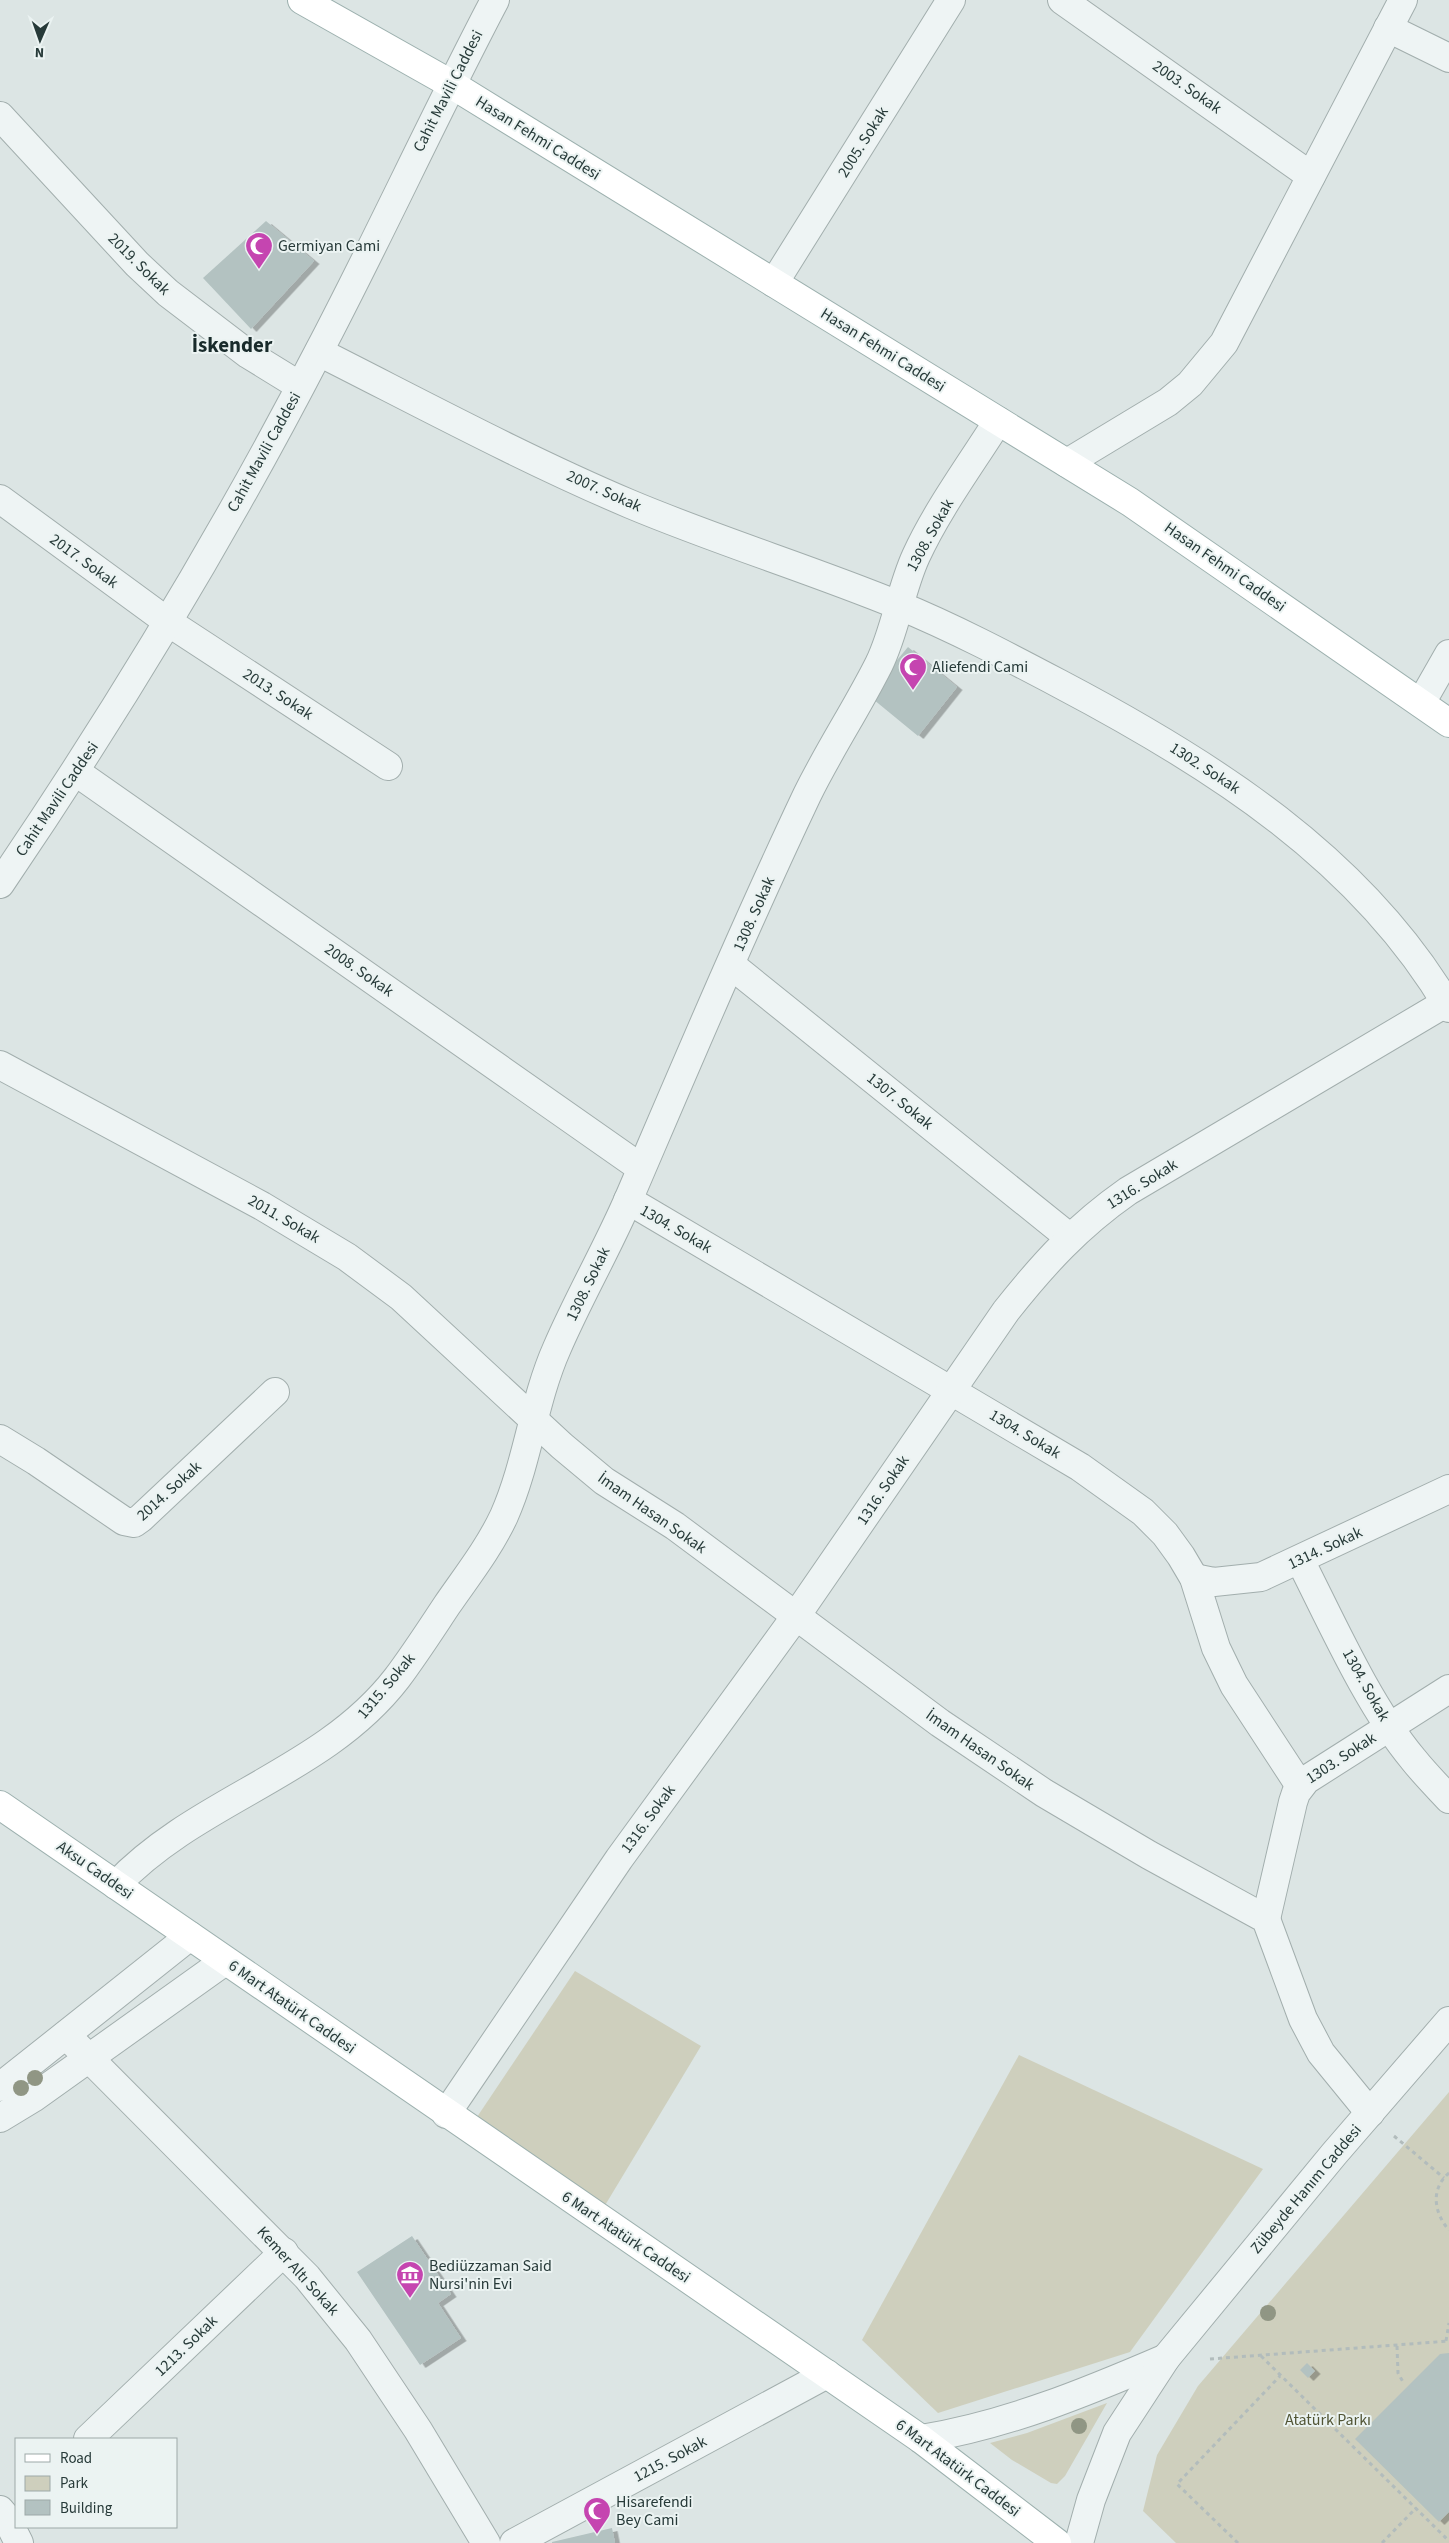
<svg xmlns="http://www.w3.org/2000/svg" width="1449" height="2543" font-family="'Source Sans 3',sans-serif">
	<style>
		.green { fill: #cecfbd }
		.building { fill: #b3c2c1; filter: url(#shadow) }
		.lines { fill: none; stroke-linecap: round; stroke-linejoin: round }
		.minor-casing { stroke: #a2aead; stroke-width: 30 }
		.major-casing { stroke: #9cb0ae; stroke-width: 30 }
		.path { stroke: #b2bcbc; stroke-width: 3; stroke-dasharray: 4 4; stroke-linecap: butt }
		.minor { stroke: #eef4f4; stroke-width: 28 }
		.major { stroke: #fff; stroke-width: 28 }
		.tree { fill: #909684 }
		.labels { text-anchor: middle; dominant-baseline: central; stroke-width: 4; stroke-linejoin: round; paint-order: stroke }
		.street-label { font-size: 16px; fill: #273a39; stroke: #ebf3f2 }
		.poi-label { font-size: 16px; fill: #273a39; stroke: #ebf3f2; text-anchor: start }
		.park-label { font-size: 16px; fill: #515535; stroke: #ebf3f2 }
		.district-label { font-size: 21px; font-weight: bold; fill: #192b2b; stroke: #ebf3f2 }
	</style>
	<defs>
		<filter id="shadow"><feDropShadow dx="5.5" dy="3" stdDeviation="0" flood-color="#0004"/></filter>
	</defs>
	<rect width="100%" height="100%" fill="#dce5e4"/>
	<!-- green -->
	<g class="green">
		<path d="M575,1971l126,75 -100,166 -130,-86z"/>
		<path d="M1019,2055l244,114 -133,183 -192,61 -76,-73z"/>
		<path d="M1449,2092v451h-273l-33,-32 14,-56 41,-69z"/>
		<path d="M1107,2403l-42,73 -8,8 -6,-1 -39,-23 -22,-17 37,-10z"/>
	</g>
	<!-- building -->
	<g class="building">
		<path d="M266,221l48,40 -63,68 -48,-51z"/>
		<path d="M908,647l49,40 -39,49 -50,-41z"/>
		<path d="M412,2236l39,58 -13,9 23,35 -41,27 -63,-93z"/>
		<path d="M1449,2353v159l-10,10 -84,-83 85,-85z"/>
		<path d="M1307,2363l8,8 -7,7 -8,-8z"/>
		<path d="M612,2528l3,15h-63v-1z"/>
	</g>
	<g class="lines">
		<defs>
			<g id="minor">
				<path d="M1062,0l249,176"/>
				<path d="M1388,28l61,30"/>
				<path d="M0,116l137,148 31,29 80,61 52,32"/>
				<path d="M774,283l177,-283"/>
				<path d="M319,352c103,52 205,107 311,152 88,37 180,65 268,101 56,23 109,51 162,79 150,79 301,174 389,324"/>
				<path d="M1067,463l101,-61 22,-18 34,-41 179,-343"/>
				<path d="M0,499l168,123 220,144"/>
				<path d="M1421,703l28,-49"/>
				<path d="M76,772l565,396"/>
				<path d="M0,884c116,-171 224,-349 319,-533 61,-116 115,-235 176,-351"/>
				<path d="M731,965l338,272"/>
				<path d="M0,1065l262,141 85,51 54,40 161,149 42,35 71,45 265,197 104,70 105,62 117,64 37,100 18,34 49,60"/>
				<path d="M628,1200l452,267 63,45 22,22 16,22 13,22 22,70 18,37 66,101"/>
				<path d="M0,1439l36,22 88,60 10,2 7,-5 134,-126"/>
				<path d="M1300,1560c32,63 68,145 113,199 11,14 24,27 36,40"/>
				<path d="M1194,1578l20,4 47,-5 188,-88"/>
				<path d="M116,1885c81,-86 208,-112 281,-207 18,-24 34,-49 50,-73 20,-29 42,-57 57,-89 24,-54 29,-114 53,-168 22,-51 50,-99 72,-150 58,-135 115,-270 178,-403 22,-45 50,-87 72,-131 17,-35 21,-73 37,-108 21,-46 55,-92 82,-135"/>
				<path d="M1266,1919l27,-117 3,-9 10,-13 143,-91"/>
				<path d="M66,2035l241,242 51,63 60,90 68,113"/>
				<path d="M0,2087l190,-151"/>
				<path d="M446,2114l173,-255 177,-243 210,-305c38,-48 72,-85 122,-120l321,-190"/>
				<path d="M0,2118l33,-20 192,-137"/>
				<path d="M88,2439l196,-187"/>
				<path d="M921,2439c86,-14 166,-47 245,-81"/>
				<path d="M0,2510l6,7 13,26"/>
				<path d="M514,2543l313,-169"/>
				<path d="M1079,2543l12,-43 26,-67 49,-75 168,-204 115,-133"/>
			</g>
			<g id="major">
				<path d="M302,0l149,84 679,418 319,221"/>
				<path d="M0,1805l921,634 136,104"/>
			</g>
		</defs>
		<!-- minor casing -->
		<use href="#minor" class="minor-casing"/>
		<!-- major casing -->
		<use href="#major" class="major-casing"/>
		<!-- path -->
		<g class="path">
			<path d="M1394,2136l50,42"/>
			<path d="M1449,2173c-19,16 -15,40 0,57"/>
			<path d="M1446,2341l3,-18"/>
			<path d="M1397,2346l1,27 5,9"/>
			<path d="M1261,2356l188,185"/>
			<path d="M1210,2359l239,-18"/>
			<path d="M1238,2543l-61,-59 103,-108"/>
			<path d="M1382,2543l34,-35"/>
		</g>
		<!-- minor -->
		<use href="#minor" class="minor"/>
		<!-- major -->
		<use href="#major" class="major"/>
	</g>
	<!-- trees -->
	<g class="tree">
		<circle cx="35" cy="2078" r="8"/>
		<circle cx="21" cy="2088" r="8"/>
		<circle cx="1268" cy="2313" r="8"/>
		<circle cx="1079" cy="2426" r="8"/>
	</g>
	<!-- icons -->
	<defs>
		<symbol id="mosque-pin" viewBox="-11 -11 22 30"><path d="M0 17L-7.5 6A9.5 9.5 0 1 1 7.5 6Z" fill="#c545b0" stroke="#ebf3f2"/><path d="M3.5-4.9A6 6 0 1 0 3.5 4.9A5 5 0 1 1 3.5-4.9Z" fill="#fff"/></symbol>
		<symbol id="museum-pin" viewBox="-11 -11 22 30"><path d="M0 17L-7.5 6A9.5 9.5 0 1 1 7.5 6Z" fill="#c545b0" stroke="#ebf3f2"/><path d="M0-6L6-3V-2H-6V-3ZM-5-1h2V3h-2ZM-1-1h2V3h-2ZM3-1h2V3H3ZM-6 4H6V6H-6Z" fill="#fff"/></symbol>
	</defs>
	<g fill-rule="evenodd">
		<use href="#mosque-pin" x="243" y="230" width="32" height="43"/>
		<use href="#mosque-pin" x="897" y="651" width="32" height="43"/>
		<use href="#museum-pin" x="394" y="2259" width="32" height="43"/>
		<use href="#mosque-pin" x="581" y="2495" width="32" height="43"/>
	</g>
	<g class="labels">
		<!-- street labels -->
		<g class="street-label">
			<text transform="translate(1187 87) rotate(35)">2003. Sokak</text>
			<text transform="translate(448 91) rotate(-63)">Cahit Mavili Caddesi</text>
			<text transform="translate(538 138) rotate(32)">Hasan Fehmi Caddesi</text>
			<text transform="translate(863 142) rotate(-58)">2005. Sokak</text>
			<text transform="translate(139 264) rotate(45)">2019. Sokak</text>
			<text transform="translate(883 350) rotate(32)">Hasan Fehmi Caddesi</text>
			<text transform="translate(264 452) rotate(-61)">Cahit Mavili Caddesi</text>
			<text transform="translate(604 491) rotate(24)">2007. Sokak</text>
			<text transform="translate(930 535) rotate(-61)">1308. Sokak</text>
			<text transform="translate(84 561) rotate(36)">2017. Sokak</text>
			<text transform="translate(1225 567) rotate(35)">Hasan Fehmi Caddesi</text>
			<text transform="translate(278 694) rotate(33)">2013. Sokak</text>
			<text transform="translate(1205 768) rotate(33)">1302. Sokak</text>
			<text transform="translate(57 799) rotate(-56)">Cahit Mavili Caddesi</text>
			<text transform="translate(754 914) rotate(-66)">1308. Sokak</text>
			<text transform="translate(359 970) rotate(35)">2008. Sokak</text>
			<text transform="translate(900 1101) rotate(39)">1307. Sokak</text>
			<text transform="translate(1142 1184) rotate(-32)">1316. Sokak</text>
			<text transform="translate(284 1219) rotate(30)">2011. Sokak</text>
			<text transform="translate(676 1229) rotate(30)">1304. Sokak</text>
			<text transform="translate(588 1284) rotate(-64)">1308. Sokak</text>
			<text transform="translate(1025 1434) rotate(31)">1304. Sokak</text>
			<text transform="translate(883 1490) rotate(-56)">1316. Sokak</text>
			<text transform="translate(169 1491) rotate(-42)">2014. Sokak</text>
			<text transform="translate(652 1513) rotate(35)">İmam Hasan Sokak</text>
			<text transform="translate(1325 1548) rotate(-25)">1314. Sokak</text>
			<text transform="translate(1366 1685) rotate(61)">1304. Sokak</text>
			<text transform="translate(386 1686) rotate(-50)">1315. Sokak</text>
			<text transform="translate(980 1750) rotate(35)">İmam Hasan Sokak</text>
			<text transform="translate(1341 1758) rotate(-33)">1303. Sokak</text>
			<text transform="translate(648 1819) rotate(-54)">1316. Sokak</text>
			<text transform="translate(95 1870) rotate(35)">Aksu Caddesi</text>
			<text transform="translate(292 2007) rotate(35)">6 Mart Atatürk Caddesi</text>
			<text transform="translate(1306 2189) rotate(-50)">Zübeyde Hanım Caddesi</text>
			<text transform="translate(626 2237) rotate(34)">6 Mart Atatürk Caddesi</text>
			<text transform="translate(298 2271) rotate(48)">Kemer Altı Sokak</text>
			<text transform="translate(186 2346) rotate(-44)">1213. Sokak</text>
			<text transform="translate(670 2459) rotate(-28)">1215. Sokak</text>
			<text transform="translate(958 2468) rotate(37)">6 Mart Atatürk Caddesi</text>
		</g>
		<!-- poi labels -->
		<g class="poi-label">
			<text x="278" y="246">Germiyan Cami</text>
			<text x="932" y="667">Aliefendi Cami</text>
			<text x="429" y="2266">Bediüzzaman Said<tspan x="429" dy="18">Nursi'nin Evi</tspan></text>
			<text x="616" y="2502">Hisarefendi<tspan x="616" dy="18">Bey Cami</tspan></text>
		</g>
		<!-- park labels -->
		<g class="park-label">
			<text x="1328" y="2420">Atatürk Parkı</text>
		</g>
		<!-- district labels -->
		<g class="district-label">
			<text x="232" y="345">İskender</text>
		</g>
	</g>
	<!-- legend -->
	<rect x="15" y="2438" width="162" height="90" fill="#ebf3f2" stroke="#9da9a8"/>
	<rect x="25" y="2454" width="25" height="8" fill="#ffffff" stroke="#9da9a8"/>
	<text x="60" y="2463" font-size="15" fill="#273a39">Road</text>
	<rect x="25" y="2476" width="25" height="15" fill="#cecfbd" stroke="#9da9a8"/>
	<text x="60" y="2488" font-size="15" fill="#273a39">Park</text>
	<rect x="25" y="2500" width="25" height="15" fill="#b3c2c1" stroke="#9da9a8"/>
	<text x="60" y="2513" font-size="15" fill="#273a39">Building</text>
	<!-- north arrow -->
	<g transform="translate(40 40) rotate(182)" stroke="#ebf3f2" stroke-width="4" paint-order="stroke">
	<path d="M0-4L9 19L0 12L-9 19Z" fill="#273a39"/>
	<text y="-8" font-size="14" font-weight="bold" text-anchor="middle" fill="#273a39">N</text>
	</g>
</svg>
